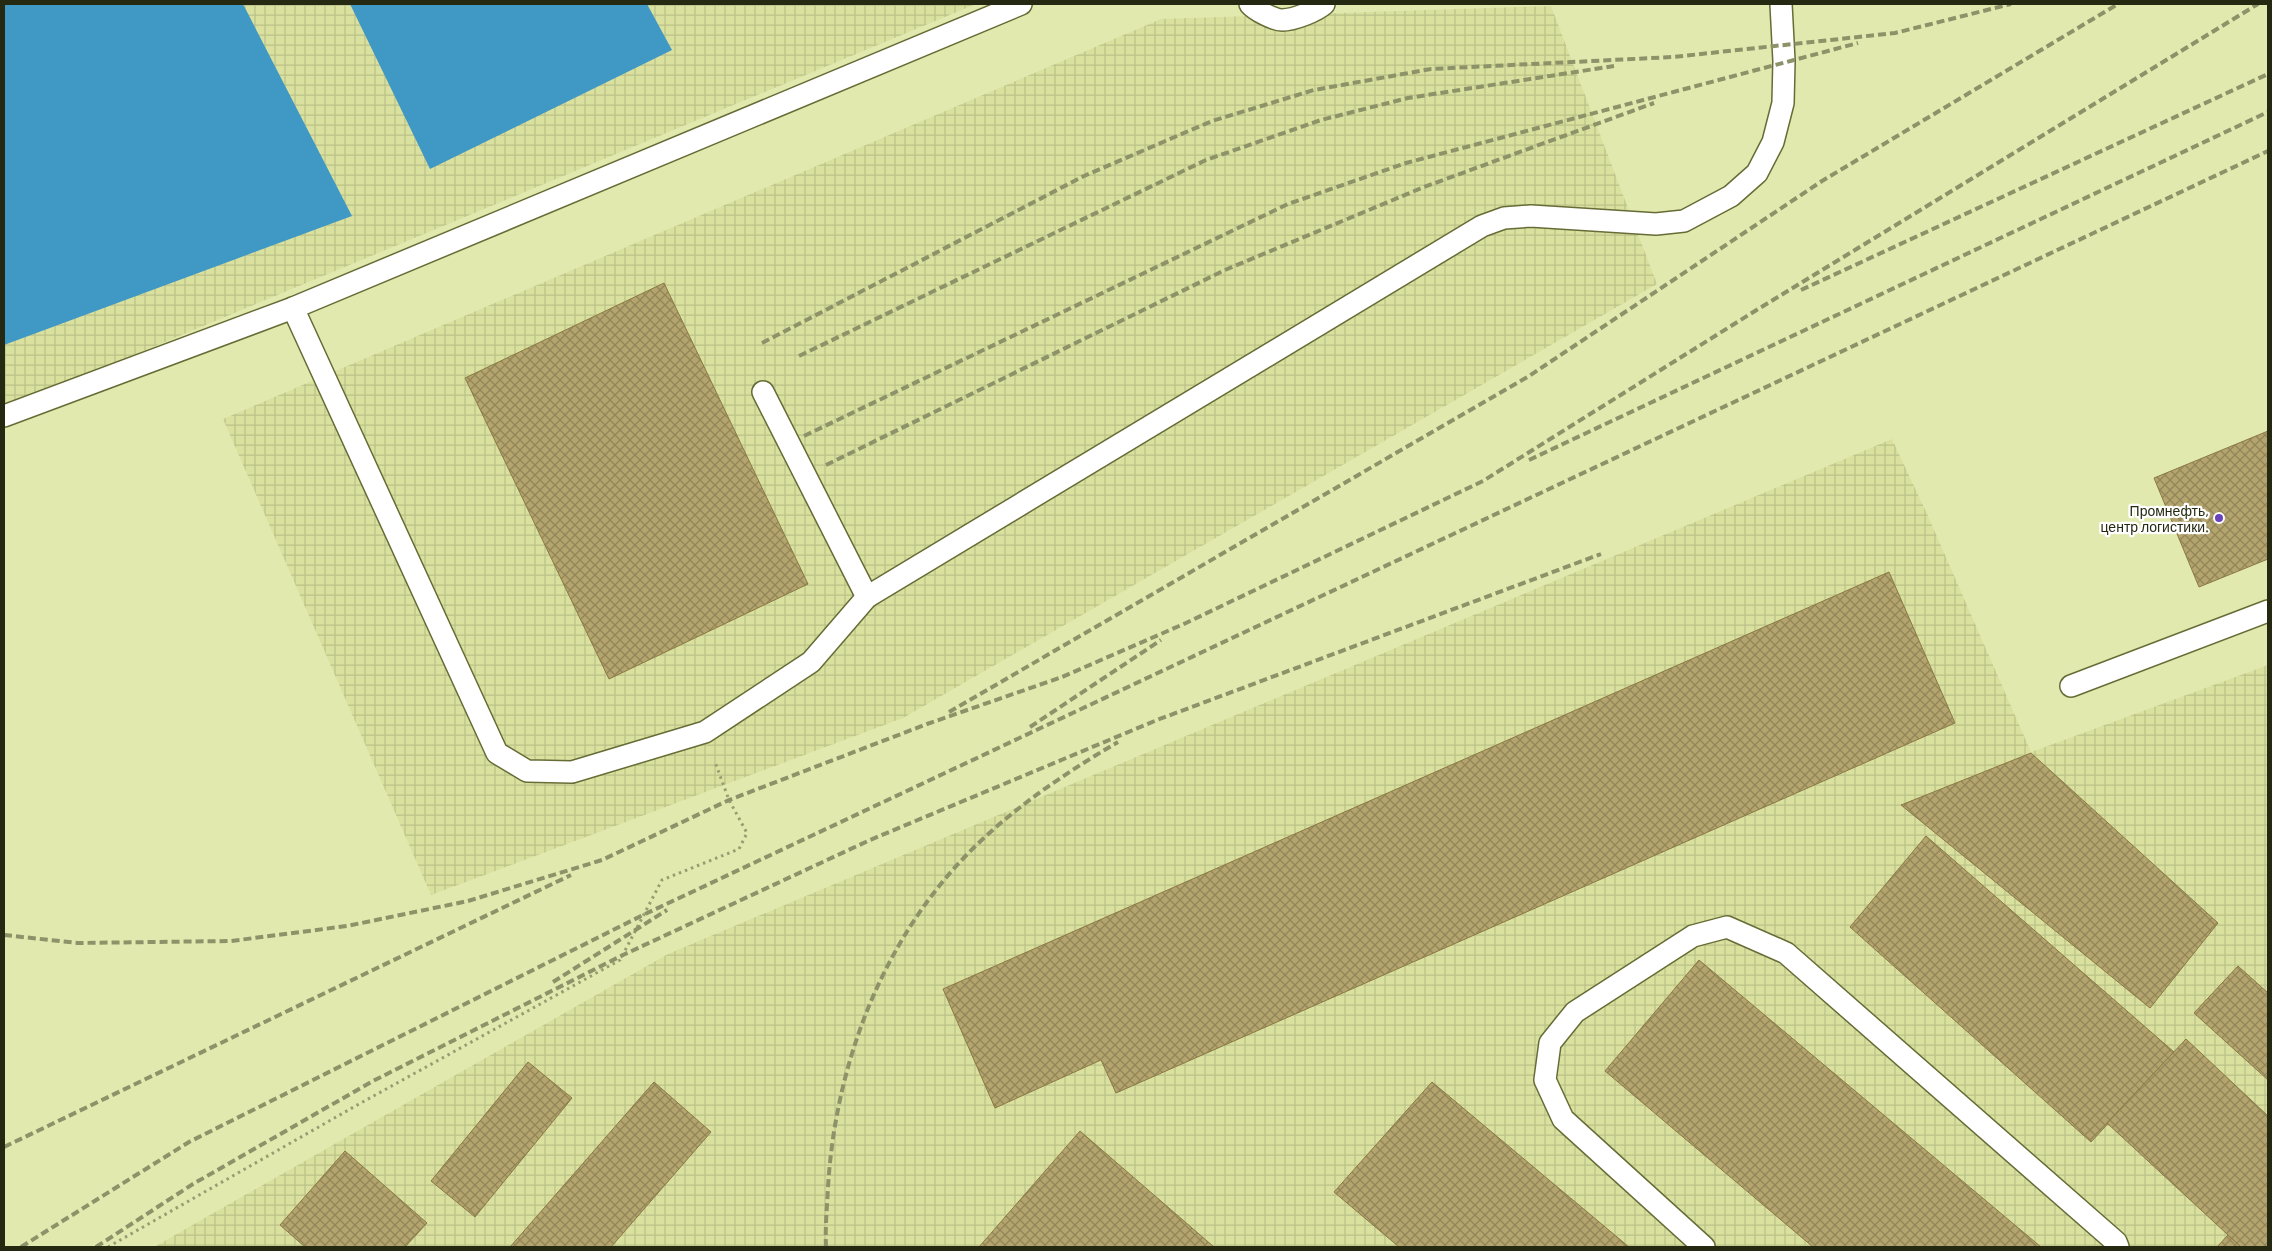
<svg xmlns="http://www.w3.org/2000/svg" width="2272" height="1251" font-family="Barlow,sans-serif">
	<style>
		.industrial { fill: url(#industrial-grid) }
		.water { fill: #4098c4 }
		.building { fill: url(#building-cross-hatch); stroke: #8a7a44 }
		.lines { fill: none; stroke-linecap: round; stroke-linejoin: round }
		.lane-casing { stroke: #676c36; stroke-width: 24 }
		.path { stroke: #989d71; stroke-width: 3; stroke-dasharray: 2.5 4; stroke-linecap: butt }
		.lane { stroke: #fff; stroke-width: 21 }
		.rail { stroke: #8d9268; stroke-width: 4; stroke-dasharray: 8 4; stroke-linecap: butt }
		.poi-dot { fill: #6943bb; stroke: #fff; stroke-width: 2 }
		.labels { text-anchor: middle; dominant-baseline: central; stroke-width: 4.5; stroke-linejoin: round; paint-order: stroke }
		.poi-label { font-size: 14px; fill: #262912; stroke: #fff; text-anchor: end }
	</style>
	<defs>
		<pattern id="industrial-grid" width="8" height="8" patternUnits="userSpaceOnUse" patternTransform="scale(1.25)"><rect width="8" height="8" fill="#dae19f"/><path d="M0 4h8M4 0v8" fill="none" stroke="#bbc188"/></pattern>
		<pattern id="building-cross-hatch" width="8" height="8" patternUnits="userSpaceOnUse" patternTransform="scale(1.25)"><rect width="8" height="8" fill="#b4a46d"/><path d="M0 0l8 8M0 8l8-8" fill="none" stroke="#928658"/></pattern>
	</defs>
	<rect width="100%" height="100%" fill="#e2e9af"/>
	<!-- industrial -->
	<g class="industrial">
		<path d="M4,4h972l-972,405z"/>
		<path d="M1551,6l106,278 -754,434 -472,177 -208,-476 938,-400z"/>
		<path d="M1892,439l36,77 103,236 237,-87v582h-2114l514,-293z"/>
	</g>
	<!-- water -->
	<g class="water">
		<path d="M4,4h239l109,212 -348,129z"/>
		<path d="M350,4h297l25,46 -242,119z"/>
	</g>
	<!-- building -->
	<g class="building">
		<path d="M664,283l144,301 -199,95 -144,-301z"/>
		<path d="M2268,431v128l-69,28 -45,-109z"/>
		<path d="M1889,572l66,151 -839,370 -15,-33 -106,48 -52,-119z"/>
		<path d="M2031,753l187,170 -68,85 -249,-203z"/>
		<path d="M1926,836l248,216 -83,90 -241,-215z"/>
		<path d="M1699,960l342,287h-228l-208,-176z"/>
		<path d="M2238,966l30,27v87l-74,-67z"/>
		<path d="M2186,1039l82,77v131h-27l-134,-124z"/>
		<path d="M528,1062l44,36 -97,119 -44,-36z"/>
		<path d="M654,1082l57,50 -100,115h-101z"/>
		<path d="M1432,1082l197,165h-230l-65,-55z"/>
		<path d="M1080,1131l134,116h-235z"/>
		<path d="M345,1151l82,72 -22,24h-100l-25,-22z"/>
		<path d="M2228,1235l13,12h-24z"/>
	</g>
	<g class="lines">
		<defs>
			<g id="lane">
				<path d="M1250,4c5,6 24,16 32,16 12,0 34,-9 42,-16"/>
				<path d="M293,308l204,445 30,18 45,1 133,-40 106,-70 56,-65 615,-371 22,-8 27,-2 125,8 28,-3 47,-25 26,-23 16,-31 10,-39 1,-42 -3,-57"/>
				<path d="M763,392l104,205"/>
				<path d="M4,416l289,-108 728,-304"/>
				<path d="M2071,686l197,-75"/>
				<path d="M1704,1247l-141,-128 -18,-39 5,-37 25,-31 118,-76 34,-9 59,26 330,289 2,5"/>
			</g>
		</defs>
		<!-- lane casing -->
		<use href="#lane" class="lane-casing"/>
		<!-- path -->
		<path class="path" d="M108,1247l251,-143 261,-144 42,-80 77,-31 8,-16 -18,-33 -14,-38"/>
		<!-- lane -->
		<use href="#lane" class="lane"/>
		<!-- rail -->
		<g class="rail">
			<path d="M1801,290l467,-216"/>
			<path d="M762,343l322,-167 128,-55 102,-31 117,-21 242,-12 222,-24 116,-29"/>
			<path d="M799,356l407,-196 115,-40 87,-22 206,-32"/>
			<path d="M804,436l484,-232 118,-41 452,-120"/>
			<path d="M1529,460l739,-348"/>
			<path d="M826,465l399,-195 199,-83 230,-84"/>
			<path d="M949,712l580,-336 293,-195 296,-177"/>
			<path d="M1030,727l131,-87"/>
			<path d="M4,935l74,8 153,-2 116,-15 121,-25 134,-41 127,-60 198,-76 135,-47 124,-54 297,-142 272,-170 503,-307"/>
			<path d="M553,982l114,-72"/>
			<path d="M4,1147l567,-272"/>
			<path d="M21,1247l168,-105 454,-227 1625,-764"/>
			<path d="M96,1247l97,-63 180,-103 250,-126 247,-115 287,-120 444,-166"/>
			<path d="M826,1247c-1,-20 1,-40 2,-60 8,-131 60,-261 157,-350 40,-37 87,-68 133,-95"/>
		</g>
	</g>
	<!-- markers -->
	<circle class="poi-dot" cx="2219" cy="518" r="5"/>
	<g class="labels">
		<!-- poi labels -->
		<g class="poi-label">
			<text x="2209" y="510">Промнефть,<tspan x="2209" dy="16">центр логистики.</tspan></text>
		</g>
	</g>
	<!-- border -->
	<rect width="2272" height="1251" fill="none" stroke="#262912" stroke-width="10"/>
</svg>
